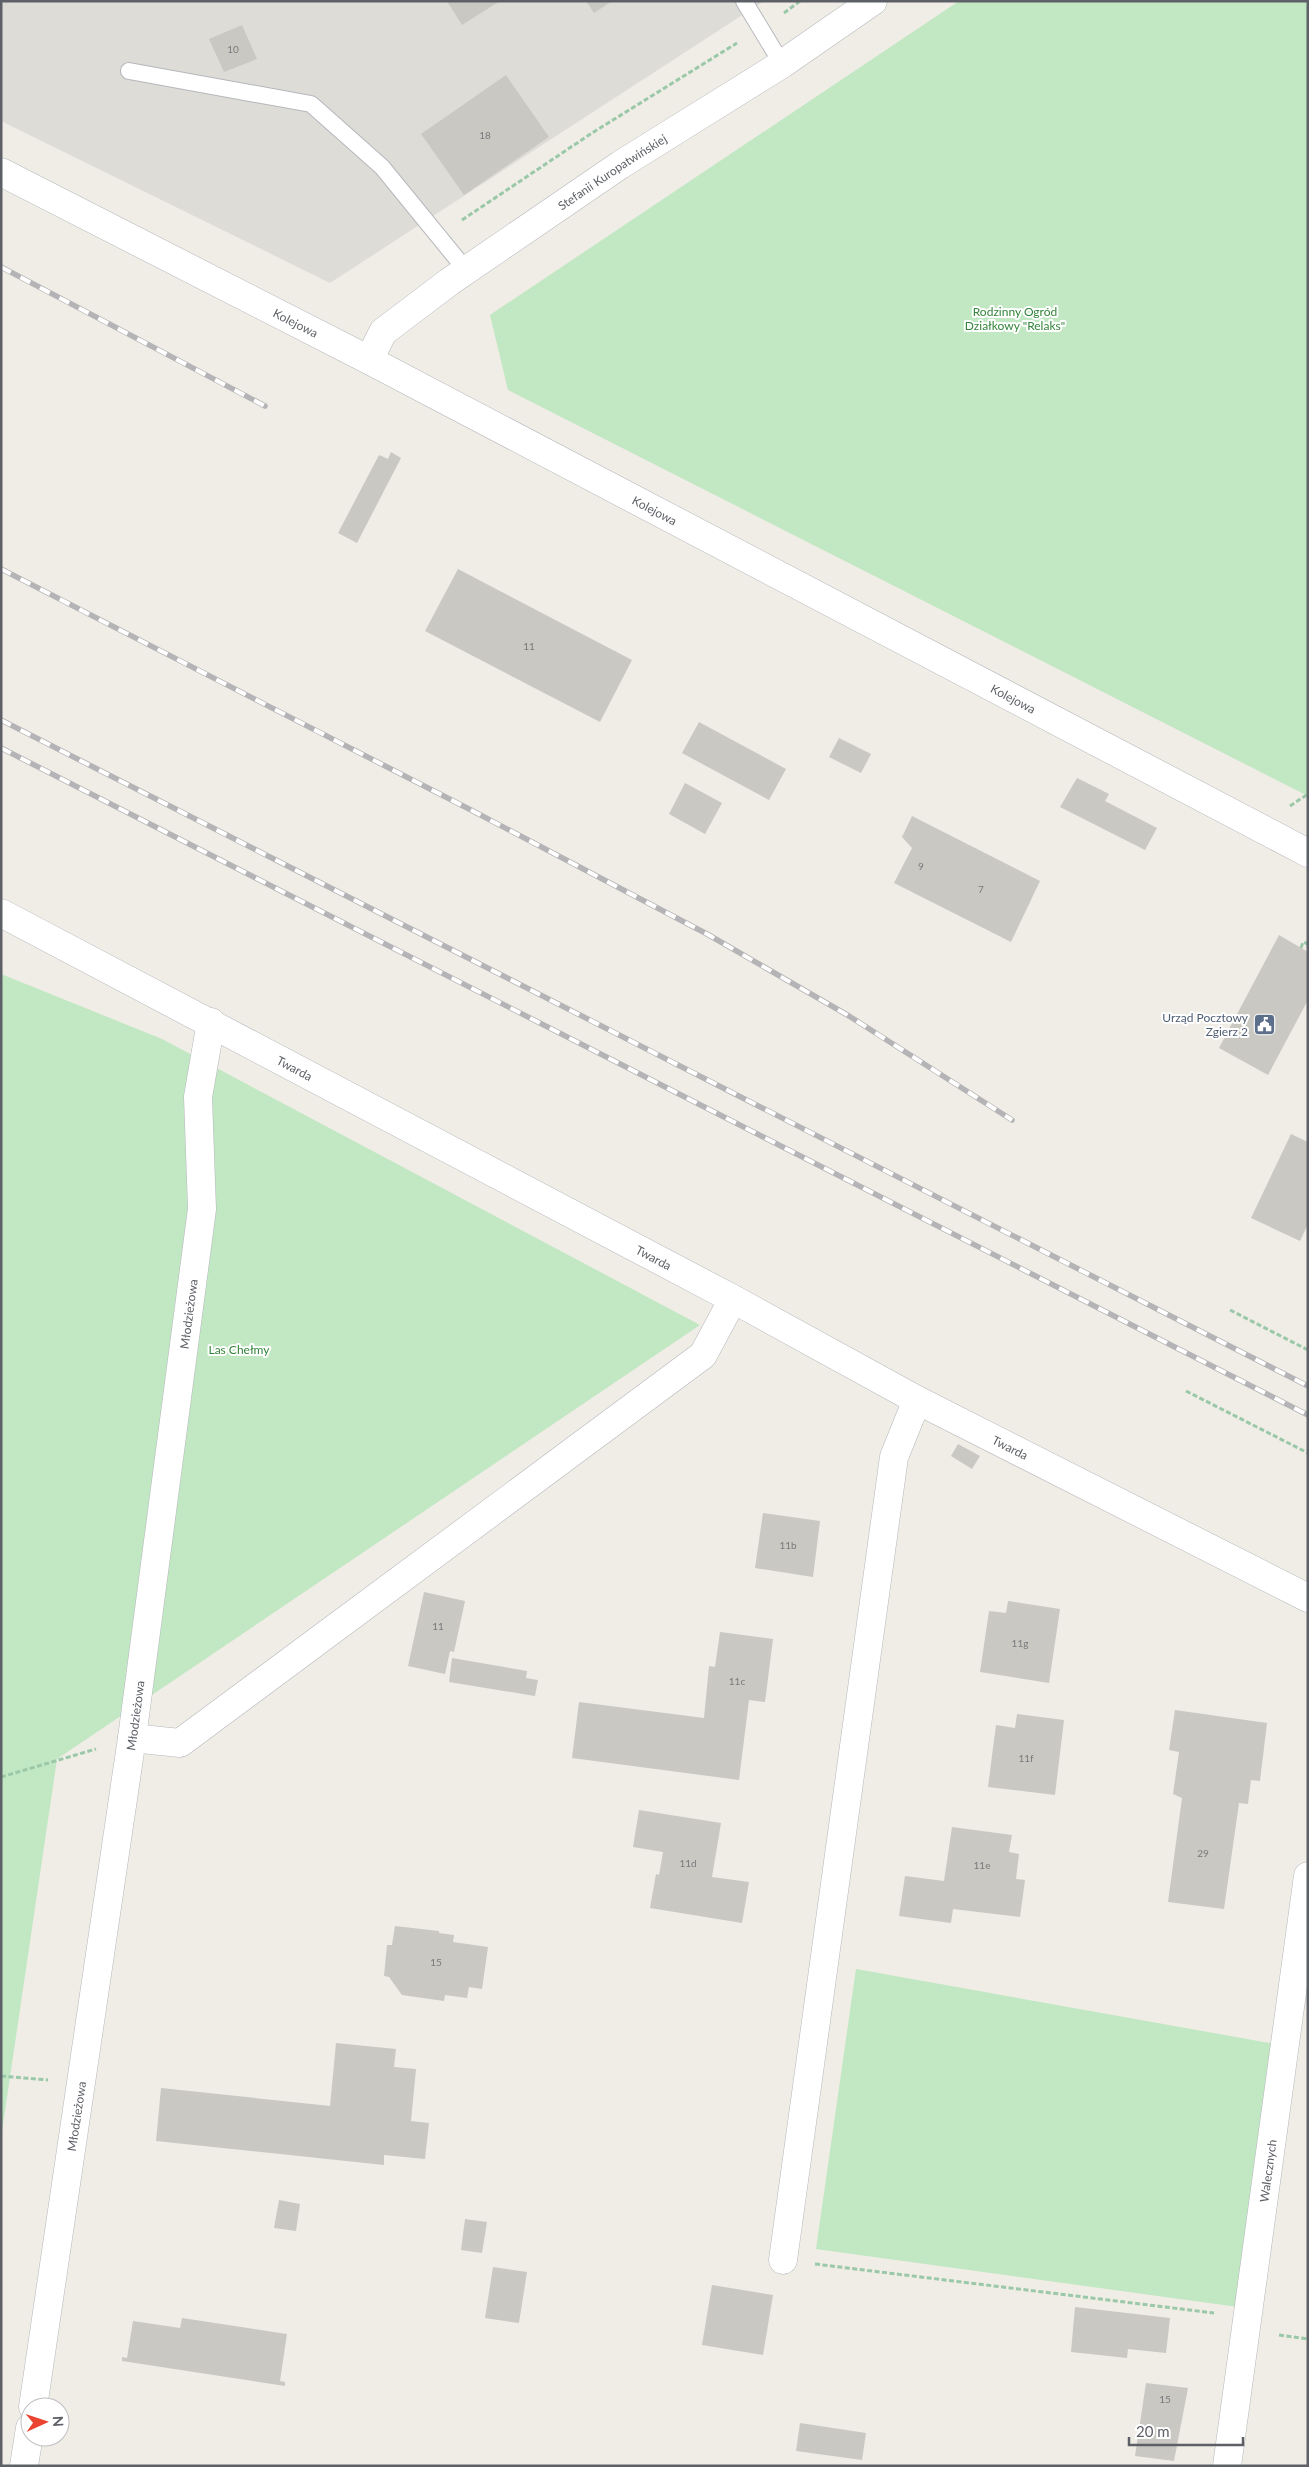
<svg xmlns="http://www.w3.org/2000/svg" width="1309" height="2467" font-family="Lato,sans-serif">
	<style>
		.industrial { fill: #dedcd7 }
		.green { fill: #c1e7c3 }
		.building { fill: #cac8c2 }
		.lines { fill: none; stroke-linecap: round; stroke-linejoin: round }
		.service-casing { stroke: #b5b7bc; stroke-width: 18 }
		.minor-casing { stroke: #b5b7bc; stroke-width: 29 }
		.tertiary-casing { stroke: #b5b7bc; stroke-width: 29 }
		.path { stroke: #9ac8a9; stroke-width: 3; stroke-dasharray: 5 2.5; stroke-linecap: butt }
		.service { stroke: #fff; stroke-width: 16 }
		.minor { stroke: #fff; stroke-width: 28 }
		.tertiary { stroke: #fff; stroke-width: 28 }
		.rail-casing { stroke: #b4b4b6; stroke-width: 5.5 }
		.rail { stroke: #fff; stroke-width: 4; stroke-dasharray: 11; stroke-linecap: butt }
		.labels { text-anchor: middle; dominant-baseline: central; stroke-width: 4; stroke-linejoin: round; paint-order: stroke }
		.number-label { font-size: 10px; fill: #787a7d }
		.street-label { font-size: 12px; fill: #5d6066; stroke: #fff }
		.park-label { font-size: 12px; fill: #34853b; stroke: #fff }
		.service-label { font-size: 12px; fill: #4e5e75; stroke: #fff; text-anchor: end }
	</style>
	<rect width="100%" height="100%" fill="#efede5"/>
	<!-- industrial -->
	<path class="industrial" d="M1,1h763l-434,282 -329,-162z"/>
	<!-- green -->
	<g class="green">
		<path d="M959,1h349v795l-800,-406 -18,-75z"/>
		<path d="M1,974l161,65 538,286 -643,434 -56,379z"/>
		<path d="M856,1969l419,75 -37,263 -422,-58z"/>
	</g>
	<!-- building -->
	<g class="building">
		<path d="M447,1h53l-38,24z"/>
		<path d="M586,1h26l-18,12z"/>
		<path d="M242,25l15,34 -33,13 -15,-33z"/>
		<path d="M506,75l43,62 -85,58 -43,-61z"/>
		<path d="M391,452l10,6 -44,85 -19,-10 41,-78 9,4z"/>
		<path d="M458,569l174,91 -32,62 -175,-91z"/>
		<path d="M699,722l87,47 -17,31 -87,-47z"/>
		<path d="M839,738l32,16 -10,19 -32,-16z"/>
		<path d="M1077,778l32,16 -4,7 52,27 -12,22 -85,-43z"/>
		<path d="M685,783l37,20 -17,31 -36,-20z"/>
		<path d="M912,816l128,65 -29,61 -117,-59 18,-35 -10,-11z"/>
		<path d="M1279,935l29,17v48l-40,75 -49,-27z"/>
		<path d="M1291,1134l17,8v82l-8,17 -49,-23z"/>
		<path d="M958,1444l22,12 -8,13 -21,-13z"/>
		<path d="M763,1513l57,8 -7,56 -58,-9z"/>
		<path d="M424,1592l41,9 -11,51 -4,-1 -5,23 -37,-8z"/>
		<path d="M1008,1601l52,8 -11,74 -69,-11 9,-61 17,2z"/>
		<path d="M720,1632l53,7 -8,63 -16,-2 -10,80 -167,-22 7,-56 125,16 5,-52 6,1z"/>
		<path d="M452,1658l75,13 -1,7 12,2 -3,16 -86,-14z"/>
		<path d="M1175,1710l92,13 -7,58 -9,-1 -3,24 -9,-1 -15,106 -56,-7 14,-104 -9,-4 6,-42 -10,-2z"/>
		<path d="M1017,1714l47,6 -9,75 -67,-8 8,-62 19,3z"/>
		<path d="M639,1810l82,13 -9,54 37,5 -7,41 -92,-15 6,-34 3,1 4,-23 -30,-5z"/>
		<path d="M952,1827l60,8 -3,17 10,2 -3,25 9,1 -5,37 -67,-8 -2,14 -52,-7 6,-40 39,5z"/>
		<path d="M395,1926l44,5v2l15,2 -1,7 35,5 -6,42 -13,-2 -2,11 -22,-3 -1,6 -42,-6 -13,-18 -5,-1 3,-31h5z"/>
		<path d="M336,2043l60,6 -2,18 22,2 -5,52 18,2 -4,36 -41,-4v10l-228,-24 5,-53 169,18z"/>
		<path d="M279,2200l21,4 -4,27 -22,-3z"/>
		<path d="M465,2219l22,3 -5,31 -21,-3z"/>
		<path d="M493,2267l34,5 -8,51 -34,-5z"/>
		<path d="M712,2285l61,10 -10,60 -61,-10z"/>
		<path d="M1075,2307l95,11 -4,35 -38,-4 -1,9 -56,-6z"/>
		<path d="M182,2318l105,16 -7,47 5,1v4l-163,-25v-4l5,1 6,-37 47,7z"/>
		<path d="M1146,2383l42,5 -14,73 -39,-5z"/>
		<path d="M800,2423l66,10 -4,27 -66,-9z"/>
	</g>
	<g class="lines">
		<defs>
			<g id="service">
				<path d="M744,1l38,63"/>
				<path d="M129,71l182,33 71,63 84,103"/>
			</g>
			<g id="minor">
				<path id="s1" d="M369,360l14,-28 66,-50 171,-117 162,-101 91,-63"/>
				<path id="s2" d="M1,913l732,386 184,101 391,198"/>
				<path d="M132,1738l48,5 523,-388 30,-56"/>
				<path d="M783,2260l111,-803 23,-57"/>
				<path id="s3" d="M33,2407l99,-669 70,-529 -4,-112 13,-75"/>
				<path d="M24,2466l6,-38"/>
				<path id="s4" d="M1227,2466l81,-590"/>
			</g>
			<g id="tertiary">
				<path id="s5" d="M1,172l368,188 939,493"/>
			</g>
		</defs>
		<!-- service casing -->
		<use href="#service" class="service-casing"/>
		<!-- minor casing -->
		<use href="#minor" class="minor-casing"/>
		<!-- tertiary casing -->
		<use href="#tertiary" class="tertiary-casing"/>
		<!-- path -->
		<g class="path">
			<path d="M784,13l16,-12"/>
			<path d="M462,220l130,-87 145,-90"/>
			<path d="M1290,806l18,-12"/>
			<path d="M1301,948l2,-6 5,2"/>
			<path d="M1230,1310l78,40"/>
			<path d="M1186,1391l122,62"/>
			<path d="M1,1777l95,-28"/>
			<path d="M1,2076l47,4"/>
			<path d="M815,2264l399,49"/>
			<path d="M1279,2335l29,4"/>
		</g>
		<!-- service -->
		<use href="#service" class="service"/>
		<!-- minor -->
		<use href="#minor" class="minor"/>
		<!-- tertiary -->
		<use href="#tertiary" class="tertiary"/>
		<defs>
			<g id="rail">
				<path d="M1,267l264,139"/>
				<path d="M1,569l470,241 236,124 142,82 163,104"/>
				<path d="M1,720l1307,666"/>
				<path d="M1,748l1307,667"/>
			</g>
		</defs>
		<!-- rail casing -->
		<use href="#rail" class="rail-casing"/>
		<!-- rail -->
		<use href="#rail" class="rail"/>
	</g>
	<!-- icons -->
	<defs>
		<symbol id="civic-square" viewBox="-11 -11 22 22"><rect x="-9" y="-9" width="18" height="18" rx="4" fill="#5c6f8a" stroke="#fff"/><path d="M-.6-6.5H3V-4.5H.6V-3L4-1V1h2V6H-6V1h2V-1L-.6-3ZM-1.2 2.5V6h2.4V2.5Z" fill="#fff"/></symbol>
	</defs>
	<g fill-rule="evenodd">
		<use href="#civic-square" x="1252" y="1012" width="25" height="25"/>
	</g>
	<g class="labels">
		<!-- number labels -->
		<g class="number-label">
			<text x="233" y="49">10</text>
			<text x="485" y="135">18</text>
			<text x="529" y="646">11</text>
			<text x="921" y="866">9</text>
			<text x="981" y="889">7</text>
			<text x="788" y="1545">11b</text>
			<text x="438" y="1626">11</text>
			<text x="1020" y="1643">11g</text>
			<text x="737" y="1681">11c</text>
			<text x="1026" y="1758">11f</text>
			<text x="1203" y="1853">29</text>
			<text x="688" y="1863">11d</text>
			<text x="982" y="1865">11e</text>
			<text x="436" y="1962">15</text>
			<text x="1165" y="2399">15</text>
		</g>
		<!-- street labels -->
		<g class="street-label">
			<text stroke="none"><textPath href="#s1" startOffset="311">Stefanii Kuropatwińskiej</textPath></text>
			<text stroke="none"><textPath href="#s5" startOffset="331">Kolejowa</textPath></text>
			<text stroke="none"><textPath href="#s5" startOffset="736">Kolejowa</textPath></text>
			<text stroke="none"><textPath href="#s5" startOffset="1141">Kolejowa</textPath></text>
			<text stroke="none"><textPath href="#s2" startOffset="332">Twarda</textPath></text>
			<text stroke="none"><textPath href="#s2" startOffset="738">Twarda</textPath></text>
			<text stroke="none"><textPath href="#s3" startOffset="1104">Młodzieżowa</textPath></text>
			<text stroke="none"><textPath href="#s2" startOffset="1142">Twarda</textPath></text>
			<text stroke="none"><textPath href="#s3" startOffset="699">Młodzieżowa</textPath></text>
			<text stroke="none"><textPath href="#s3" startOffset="294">Młodzieżowa</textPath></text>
			<text stroke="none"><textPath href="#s4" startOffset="298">Walecznych</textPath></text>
		</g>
		<!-- park labels -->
		<g class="park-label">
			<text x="1015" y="311">Rodzinny Ogród<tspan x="1015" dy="14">Działkowy "Relaks"</tspan></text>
			<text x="239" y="1349">Las Chełmy</text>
		</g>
		<!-- service labels -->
		<g class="service-label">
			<text x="1248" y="1017">Urząd Pocztowy<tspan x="1248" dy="14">Zgierz 2</tspan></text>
		</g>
	</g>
	<!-- border -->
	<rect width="1309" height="2467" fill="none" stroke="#5d6066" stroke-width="5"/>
	<!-- north arrow -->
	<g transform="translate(45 2422) rotate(87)"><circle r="24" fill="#ffffff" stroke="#bebfc2"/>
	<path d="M0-4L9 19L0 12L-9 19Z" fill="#ea4430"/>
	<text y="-8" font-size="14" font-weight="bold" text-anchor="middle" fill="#5d6066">N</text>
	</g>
	<!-- scale -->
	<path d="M1129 2437v8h114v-8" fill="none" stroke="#5d6066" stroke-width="2.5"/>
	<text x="1136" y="2437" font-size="15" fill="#5d6066" stroke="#ffffff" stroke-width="4" paint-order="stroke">20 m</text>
</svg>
